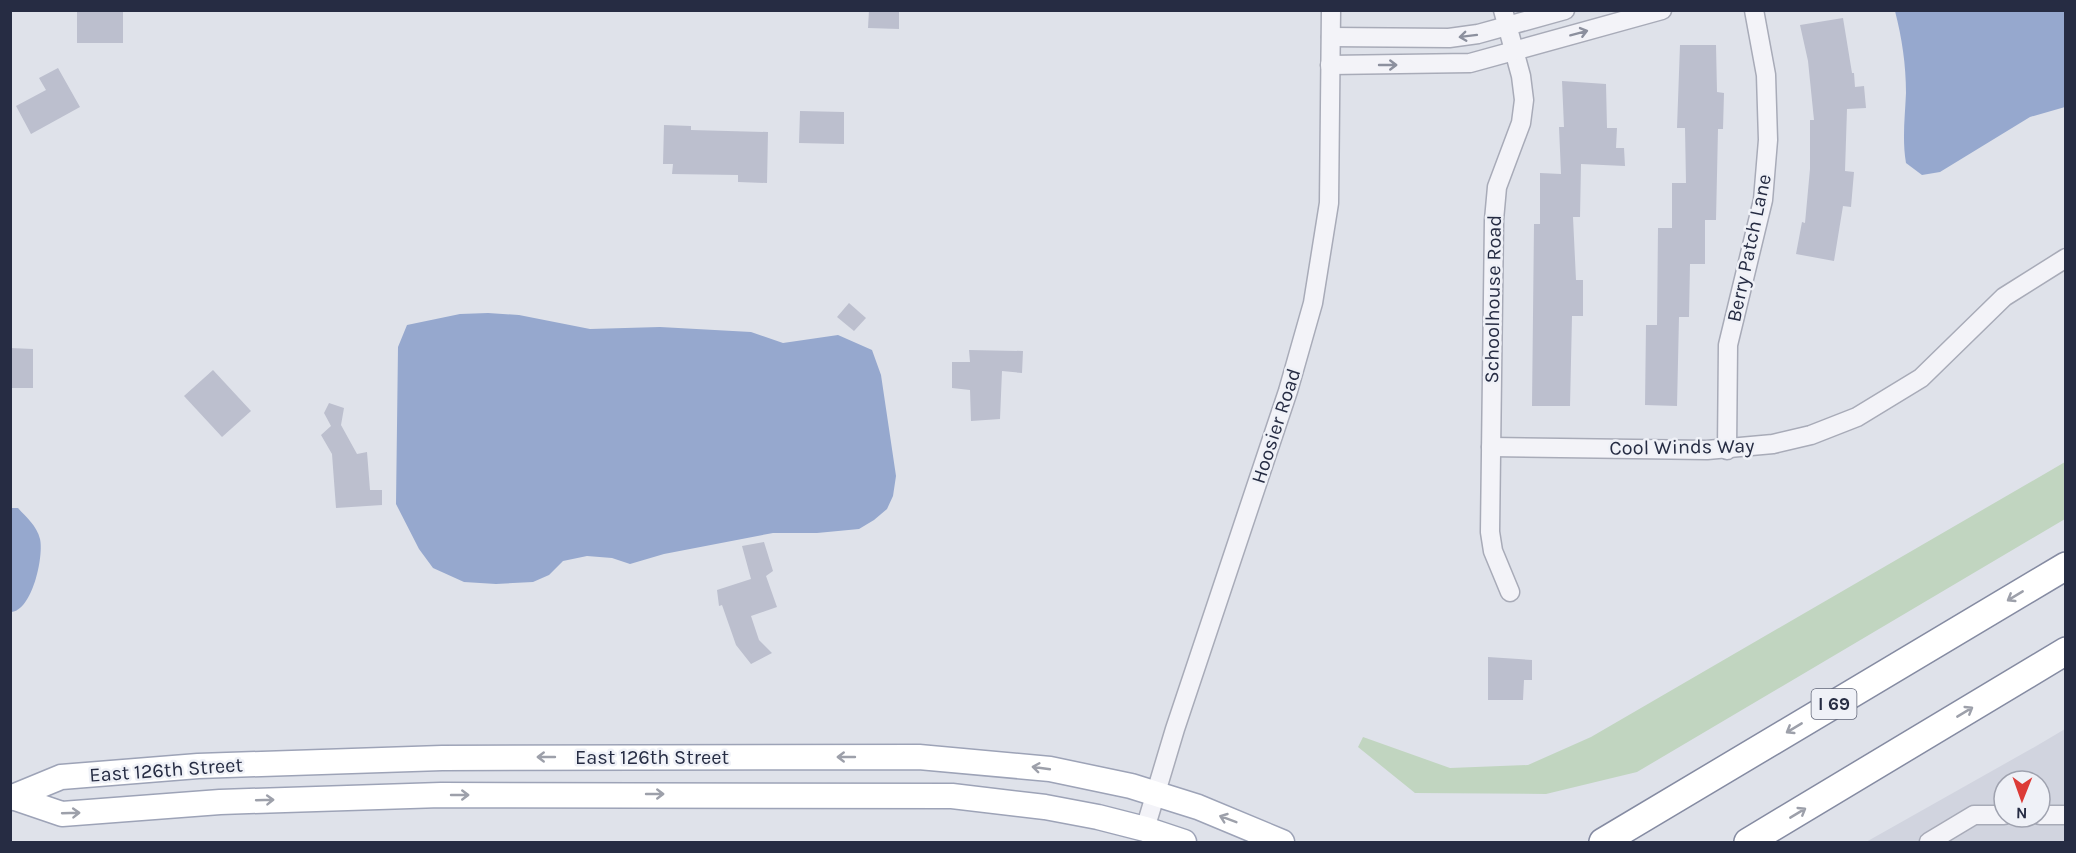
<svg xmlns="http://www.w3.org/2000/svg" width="2076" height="853" font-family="Karla,sans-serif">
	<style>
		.built { fill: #d1d4df; fill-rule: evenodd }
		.green { fill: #c1d5c0 }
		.water { fill: #96a8ce }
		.building { fill: #bcbfce }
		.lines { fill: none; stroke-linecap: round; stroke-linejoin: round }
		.minor-casing { stroke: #a8abb8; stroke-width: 21 }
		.major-casing { stroke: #9da3b7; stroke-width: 27 }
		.highway-casing { stroke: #858ba2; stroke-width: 30 }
		.minor { stroke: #f3f3f8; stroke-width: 18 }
		.major { stroke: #fff; stroke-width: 24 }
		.highway { stroke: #fff; stroke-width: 27 }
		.oneway { stroke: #8c909e }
		.oneway2 { stroke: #9da0aa }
		.labels { text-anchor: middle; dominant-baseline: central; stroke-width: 5; stroke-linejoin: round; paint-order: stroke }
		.shield { fill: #eff1f7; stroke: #626779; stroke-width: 1.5 }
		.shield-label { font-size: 18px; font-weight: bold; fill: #262c43 }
		.street-label { font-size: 20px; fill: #262c43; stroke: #eff1f7 }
	</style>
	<rect width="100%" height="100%" fill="#dfe2ea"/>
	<!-- built -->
	<path class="built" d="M2065,729v113h-199l172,-97zM2004,781h36v36h-36z"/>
	<!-- green -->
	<path class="green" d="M2065,462v57l-428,253 -91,22 -131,-1 -57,-46 5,-10 87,31 78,-3 63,-28z"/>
	<!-- water -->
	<g class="water">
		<path d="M1895,11h170v96l-35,10 -90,55 -18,3 -16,-12c-4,-24 -1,-46 0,-70 0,-28 -4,-55 -11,-82z"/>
		<path d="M488,313l31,2 71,14 70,-2 91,5 32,11 55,-8 34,15 9,25 15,101 -3,20 -6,13 -13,11 -15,9 -42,4h-44l-109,21 -34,10 -18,-6 -25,-2 -24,5 -14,14 -16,7 -37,2 -32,-2 -31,-14 -14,-19 -23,-45 2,-157 9,-22 53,-11z"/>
		<path d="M11,508h7c8,9 19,18 22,31 4,18 -8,72 -29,73z"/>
	</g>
	<!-- building -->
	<g class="building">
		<rect x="77" y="10" width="46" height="33"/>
		<path d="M869,10h30v19l-31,-1z"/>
		<path d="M1843,18l9,55h2l1,14 9,-1 2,22 -19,1 -2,62 9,1 -3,35 -8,-1 -9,55 -38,-7 6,-32 3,1 5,-54v-49h4l-6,-59 -8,-36z"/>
		<path d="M1680,45h36l1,47 7,1 -1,36h-5l-2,91h-11v44h-15l-1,53h-10l-2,89 -32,-1 1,-80h11l1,-97h14v-45h14l-1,-55h-8z"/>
		<path d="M58,68l22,39 -49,27 -15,-28 30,-16 -7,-12z"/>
		<path d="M1562,81l44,3 1,44h10l-1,20h8l1,18 -44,-2 -1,53h-7l3,63h7v36h-11l-2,90h-38l2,-182h6v-51l21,1 -2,-47h5z"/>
		<path d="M800,111l44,1v32l-45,-1z"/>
		<path d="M664,125l27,1v4l77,2 -1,51 -29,-1v-7l-66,-1 1,-10h-10z"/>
		<path d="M849,303l17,15 -12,13 -17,-14z"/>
		<path d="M10,348l23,1v39h-23z"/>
		<path d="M969,350l54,1 -1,22 -20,-2 -2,48 -29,2 -1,-31 -18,-2v-26h18z"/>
		<path d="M213,370l38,41 -29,26 -38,-41z"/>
		<path d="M329,403l15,5 -3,17 16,29 10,-2 3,38h12v15l-46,3 -4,-54 -11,-19 10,-9 -7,-13z"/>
		<path d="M764,542l9,29 -7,5 11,31 -26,9 8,24 13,13 -21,11 -15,-19 -14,-40 -3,1 -2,-16 34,-11 -9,-33z"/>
		<path d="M1488,657l44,3v20h-8l-1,20h-35z"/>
	</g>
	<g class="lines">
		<defs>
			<g id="minor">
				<path d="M1503,10l18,66 3,24 -3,23 -24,64 -3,33 -4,312 3,19 17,41"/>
				<path d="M1331,37l118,1 29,-4 87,-24"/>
				<path d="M1330,65l140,-2 192,-53"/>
				<path d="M1491,447l216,3 66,-6 38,-9 46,-18 64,-39 83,-81 62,-39"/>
				<path d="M1727,450l1,-105 35,-145 5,-60 -2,-65 -12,-65"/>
				<path d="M2040,815h26"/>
				<path d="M1145,829l30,-100 113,-338 25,-88 16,-100 2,-193"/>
				<path d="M1929,842l45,-27h30"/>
			</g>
			<g id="major">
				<path d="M10,798l51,-21 137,-11 244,-8 477,-1 131,12 81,17 67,21 84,35"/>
				<path d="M15,798l47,16 158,-12 221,-7 511,1 93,11 53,10 47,12 39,13"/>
			</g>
			<g id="highway">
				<path d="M1603,842l463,-276"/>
				<path d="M1748,842l318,-191"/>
			</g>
		</defs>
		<!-- minor casing -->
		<use href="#minor" class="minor-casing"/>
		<!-- major casing -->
		<use href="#major" class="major-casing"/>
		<!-- highway casing -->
		<use href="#highway" class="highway-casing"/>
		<!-- minor -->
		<use href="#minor" class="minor"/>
		<!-- major -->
		<use href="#major" class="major"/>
		<!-- highway -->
		<use href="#highway" class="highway"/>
	</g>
	<!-- one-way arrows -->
	<defs><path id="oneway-shaft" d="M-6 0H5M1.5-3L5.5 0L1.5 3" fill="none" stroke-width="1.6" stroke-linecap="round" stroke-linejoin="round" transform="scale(1.5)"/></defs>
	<g class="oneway">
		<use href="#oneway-shaft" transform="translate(1579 33) rotate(-15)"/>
		<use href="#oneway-shaft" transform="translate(1468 36) rotate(173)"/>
		<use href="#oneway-shaft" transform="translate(1388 65)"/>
	</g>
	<g class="oneway2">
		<use href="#oneway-shaft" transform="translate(2015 596) rotate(149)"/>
		<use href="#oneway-shaft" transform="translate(1965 712) rotate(-31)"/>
		<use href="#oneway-shaft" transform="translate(1794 728) rotate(149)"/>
		<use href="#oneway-shaft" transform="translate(546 757) rotate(180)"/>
		<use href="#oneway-shaft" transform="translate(846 757) rotate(-180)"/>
		<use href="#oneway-shaft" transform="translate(1041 768) rotate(-172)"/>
		<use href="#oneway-shaft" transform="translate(655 794)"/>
		<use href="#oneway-shaft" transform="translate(460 795)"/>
		<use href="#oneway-shaft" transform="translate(265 800) rotate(-2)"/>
		<use href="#oneway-shaft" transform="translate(71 813) rotate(-2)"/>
		<use href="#oneway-shaft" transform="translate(1798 813) rotate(-31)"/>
		<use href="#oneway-shaft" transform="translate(1228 819) rotate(-159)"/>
	</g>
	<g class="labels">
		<!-- shield labels -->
		<rect class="shield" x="1811.5" y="689" width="45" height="30" rx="4.5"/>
		<g class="shield-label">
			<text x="1834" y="704">I 69</text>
		</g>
		<!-- street labels -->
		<g class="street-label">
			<text transform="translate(1749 248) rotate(-78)">Berry Patch Lane</text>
			<text transform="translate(1493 299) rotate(-89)">Schoolhouse Road</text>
			<text transform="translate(1276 426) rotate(-72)">Hoosier Road</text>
			<text transform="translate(1682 447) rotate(-1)">Cool Winds Way</text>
			<text x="652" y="757">East 126th Street</text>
			<text transform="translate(166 770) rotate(-4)">East 126th Street</text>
		</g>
	</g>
	<!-- border -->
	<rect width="2076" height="853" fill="none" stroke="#262c43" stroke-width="24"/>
	<!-- north arrow -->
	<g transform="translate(2022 799) rotate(181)"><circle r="28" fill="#eff1f7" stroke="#9fa2af" stroke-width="1.5"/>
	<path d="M0-4.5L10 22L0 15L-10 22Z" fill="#dc3b37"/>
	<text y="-9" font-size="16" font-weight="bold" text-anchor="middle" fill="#262c43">N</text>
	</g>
</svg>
